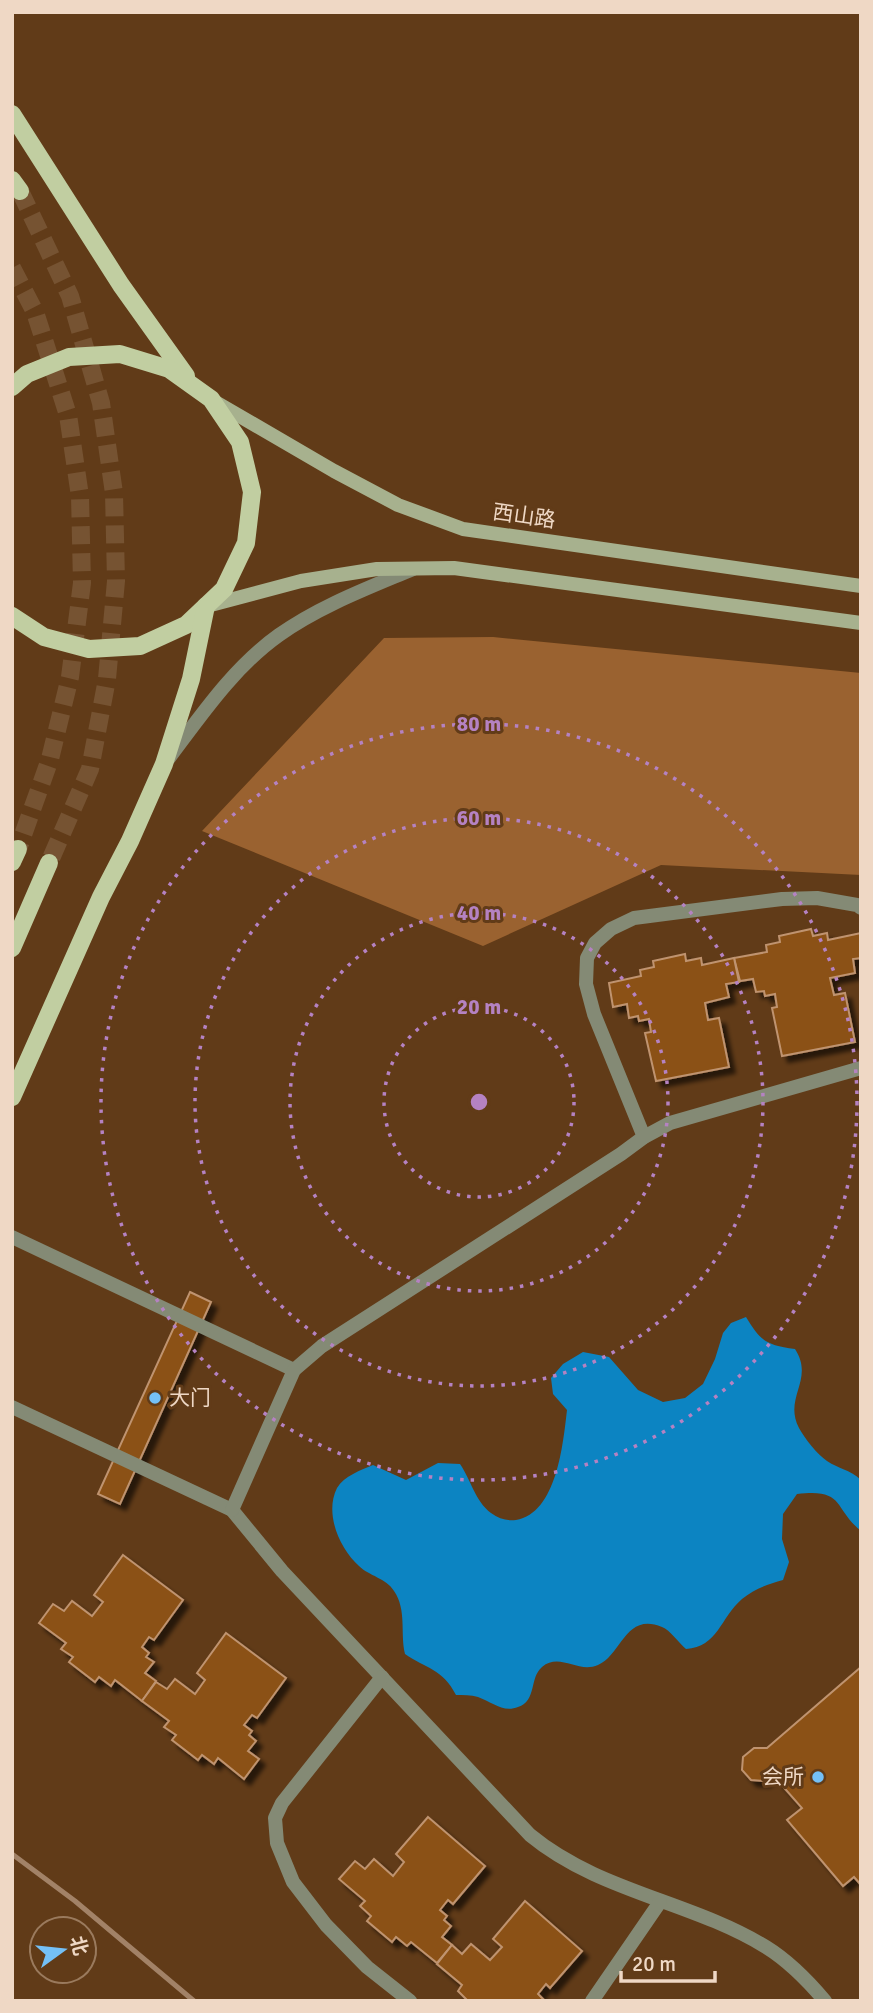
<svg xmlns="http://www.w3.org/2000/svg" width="873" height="2013" font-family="Signika,'Noto Sans SC',sans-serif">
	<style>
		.green { fill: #9a6230 }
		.water { fill: #0c84c2 }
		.building { fill: #8b5113; stroke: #bf936f; stroke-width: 2; filter: url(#shadow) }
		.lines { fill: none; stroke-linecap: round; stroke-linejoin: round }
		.primary-tunnel { stroke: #765332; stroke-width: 18; stroke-dasharray: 18 9; stroke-linecap: butt }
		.service { stroke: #848a75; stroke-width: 14 }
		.secondary { stroke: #a7b18e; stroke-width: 14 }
		.primary { stroke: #c1cea1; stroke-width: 18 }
		.rail { stroke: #a28267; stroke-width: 5 }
		.ring { fill: none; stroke: #b582c2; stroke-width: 3.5; stroke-dasharray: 3.5 7 }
		.poi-dot { fill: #74c0f6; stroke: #613b18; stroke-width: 2.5 }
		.labels { text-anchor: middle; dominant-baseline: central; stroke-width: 6; stroke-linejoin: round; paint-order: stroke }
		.street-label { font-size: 21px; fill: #efd8c5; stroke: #613b18 }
		.poi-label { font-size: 21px; fill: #efd8c5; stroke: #613b18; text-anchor: start }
		.centre { fill: #b582c2; stroke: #613b18; stroke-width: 3.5 }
		.ring-label { font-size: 21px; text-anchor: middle; font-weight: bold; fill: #b582c2; stroke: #613b18; stroke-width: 6; stroke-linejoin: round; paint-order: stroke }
	</style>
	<defs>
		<filter id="shadow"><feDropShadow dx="6" dy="6" stdDeviation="2" flood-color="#0009"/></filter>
	</defs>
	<rect width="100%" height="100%" fill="#613b18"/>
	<!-- green -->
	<path class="green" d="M493,637l368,36v202l-200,-10 -178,81 -281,-115 182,-193z"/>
	<!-- water -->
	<path class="water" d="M746,1317c15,25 21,28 49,32 20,31 -12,48 4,79 6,11 18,26 28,33 12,8 22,8 34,19v51c-28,-23 -16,-43 -64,-37l-14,20 -1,25 7,23 -6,18c-15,4 -29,9 -41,19 -22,19 -24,48 -56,50 -7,-6 -16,-19 -24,-22 -37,-15 -40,28 -64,38 -20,9 -38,-13 -56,2 -13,11 -5,34 -24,40 -15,6 -26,-5 -40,-10 -7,-2 -15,-2 -22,-2 -13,-26 -31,-27 -51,-41 -5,-21 2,-44 -11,-63 -8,-13 -25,-15 -35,-25 -19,-17 -35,-52 -22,-78 7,-12 24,-18 36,-23l33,15 32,-17 22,1c11,16 15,37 31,49 8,6 16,8 25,7 41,-7 47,-76 51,-110l-14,-16 -2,-16 12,-14 20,-12 26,5 29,33 25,12 22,-4 18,-14 12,-25 8,-26 8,-10z"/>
	<!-- building -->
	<g class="building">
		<path d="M811,929l2,7 14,-3 1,7 33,-7v25l-8,1 2,14 -25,5 4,17 11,-2 10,49 -73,14 -10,-48 5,-1 -2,-13 -10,2 -1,-5 -8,1 -3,-13 -13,2 -6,-23 33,-6 -1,-7 14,-3 -1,-6z"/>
		<path d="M685,954l1,7 15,-3 1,7 32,-7 5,24 -13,2 3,13 -24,6 3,17 11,-2 10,49 -73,14 -11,-48 6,-1 -2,-13 -10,2 -1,-5 -9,2 -2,-14 -14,3 -4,-24 32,-7 -1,-6 14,-3 -1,-6z"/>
		<path d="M190,1292l21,10 -91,202 -22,-10z"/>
		<path d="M123,1555l60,45 -29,40 -5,-3 -7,10 7,6 -3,4 8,5 -9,11 11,8 -14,20 -27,-21 -4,6 -12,-9 -4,5 -26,-20 4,-5 -12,-8 5,-6 -27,-20 14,-19 11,7 8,-10 20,15 11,-14 -9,-7z"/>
		<path d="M226,1633l60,45 -29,40 -5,-3 -8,10 8,6 -3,4 7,6 -8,10 11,8 -15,20 -26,-21 -4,6 -12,-9 -4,5 -26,-20 4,-5 -12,-8 5,-6 -27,-20 14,-19 11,7 8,-10 20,15 10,-14 -8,-7z"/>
		<path d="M861,1667v218l-7,-8 -11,9 -56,-66 15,-12 -30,-34 -8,7 -13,-1 -9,-10 1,-13 11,-9h13z"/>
		<path d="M428,1817l57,49 -32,38 -5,-4 -8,10 7,6 -3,4 7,6 -9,11 10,8 -15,18 -26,-21 -4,4 -11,-9 -4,5 -25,-21 4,-5 -11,-10 5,-5 -26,-22 16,-18 10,8 9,-10 19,17 11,-14 -8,-8z"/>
		<path d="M525,1901l57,50 -32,37 -4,-4 -8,10 7,7h-77l-10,-10 4,-6 -25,-21 15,-19 10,9 9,-10 19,16 12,-13 -9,-8z"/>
	</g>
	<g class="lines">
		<!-- primary-tunnel -->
		<g class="primary-tunnel">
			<path d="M20,191l50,105 31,107 13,90 2,88 -9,98 -17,90 -41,94"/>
			<path d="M12,268l23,44 33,103 12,81 2,87 -12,94 -20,82 -32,90"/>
		</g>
		<!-- service -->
		<g class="service">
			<path d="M169,758c33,-44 65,-91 110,-123 41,-29 89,-47 134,-66"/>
			<path d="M644,1137l-50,-123 -8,-30 1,-26 8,-15 16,-14 23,-11 148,-19 35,-1 40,7 4,3"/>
			<path d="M12,1237l282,133"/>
			<path d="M12,1407l220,103 50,61 248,264c69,57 161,66 236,112 21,13 43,35 59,54"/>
			<path d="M232,1510l62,-140 28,-24 299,-192 23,-17 26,-14 191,-55"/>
			<path d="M382,1677l-100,126 -7,15 2,25 16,39 33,43 41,42 43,34"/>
			<path d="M592,2001l68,-99"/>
		</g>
		<!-- secondary -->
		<g class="secondary">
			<path d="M212,400l122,71 64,34 65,24 398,57"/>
			<path d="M207,606l94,-25 76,-12 77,-1 407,55"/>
		</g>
		<!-- primary -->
		<g class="primary">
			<path d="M12,114l109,171 65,91"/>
			<path d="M12,180l8,11"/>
			<path d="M12,387l15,-13 42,-17 51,-3 49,15 42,30 29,43 12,50 -6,51 -22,46 -38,36 -46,21 -51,3 -45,-12 -32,-21"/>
			<path d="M12,862l6,-13"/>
			<path d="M12,948l37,-85"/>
			<path d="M12,1097l89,-200 29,-56 34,-77 27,-85 15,-73"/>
		</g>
		<!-- rail -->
		<path class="rail" d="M12,1854l63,47 119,100"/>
	</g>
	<!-- distance rings -->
	<g class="ring">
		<circle cx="479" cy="1102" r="95"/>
		<circle cx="479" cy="1102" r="189"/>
		<circle cx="479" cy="1102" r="284"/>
		<circle cx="479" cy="1102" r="378"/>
	</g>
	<!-- markers -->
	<g class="poi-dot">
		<circle cx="155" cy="1398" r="7"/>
		<circle cx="818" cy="1777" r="7"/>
	</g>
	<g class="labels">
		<!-- street labels -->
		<g class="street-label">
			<text transform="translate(524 516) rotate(8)">西山路</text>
		</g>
		<!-- poi labels -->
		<g class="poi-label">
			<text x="169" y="1398">大门</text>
			<text x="804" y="1777" text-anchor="end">会所</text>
		</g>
	</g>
	<circle cx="479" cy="1102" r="10" class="centre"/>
	<g class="ring-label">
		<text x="479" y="731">80 m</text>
		<text x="479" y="825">60 m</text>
		<text x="479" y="920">40 m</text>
		<text x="479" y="1014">20 m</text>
	</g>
	<!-- border -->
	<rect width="873" height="2013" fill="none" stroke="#efd8c5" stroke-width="28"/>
	<!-- north arrow -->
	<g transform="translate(63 1950) rotate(75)"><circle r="33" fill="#613b18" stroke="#9a7a5d" stroke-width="2"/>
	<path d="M0-5L12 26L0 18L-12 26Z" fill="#74c0f6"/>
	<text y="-10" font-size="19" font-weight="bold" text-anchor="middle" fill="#efd8c5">北</text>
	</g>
	<!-- scale -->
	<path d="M621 1971v10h94v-10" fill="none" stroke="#efd8c5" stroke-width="3.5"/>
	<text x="632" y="1971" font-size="21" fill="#efd8c5" stroke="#613b18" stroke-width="5" paint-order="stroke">20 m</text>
</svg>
